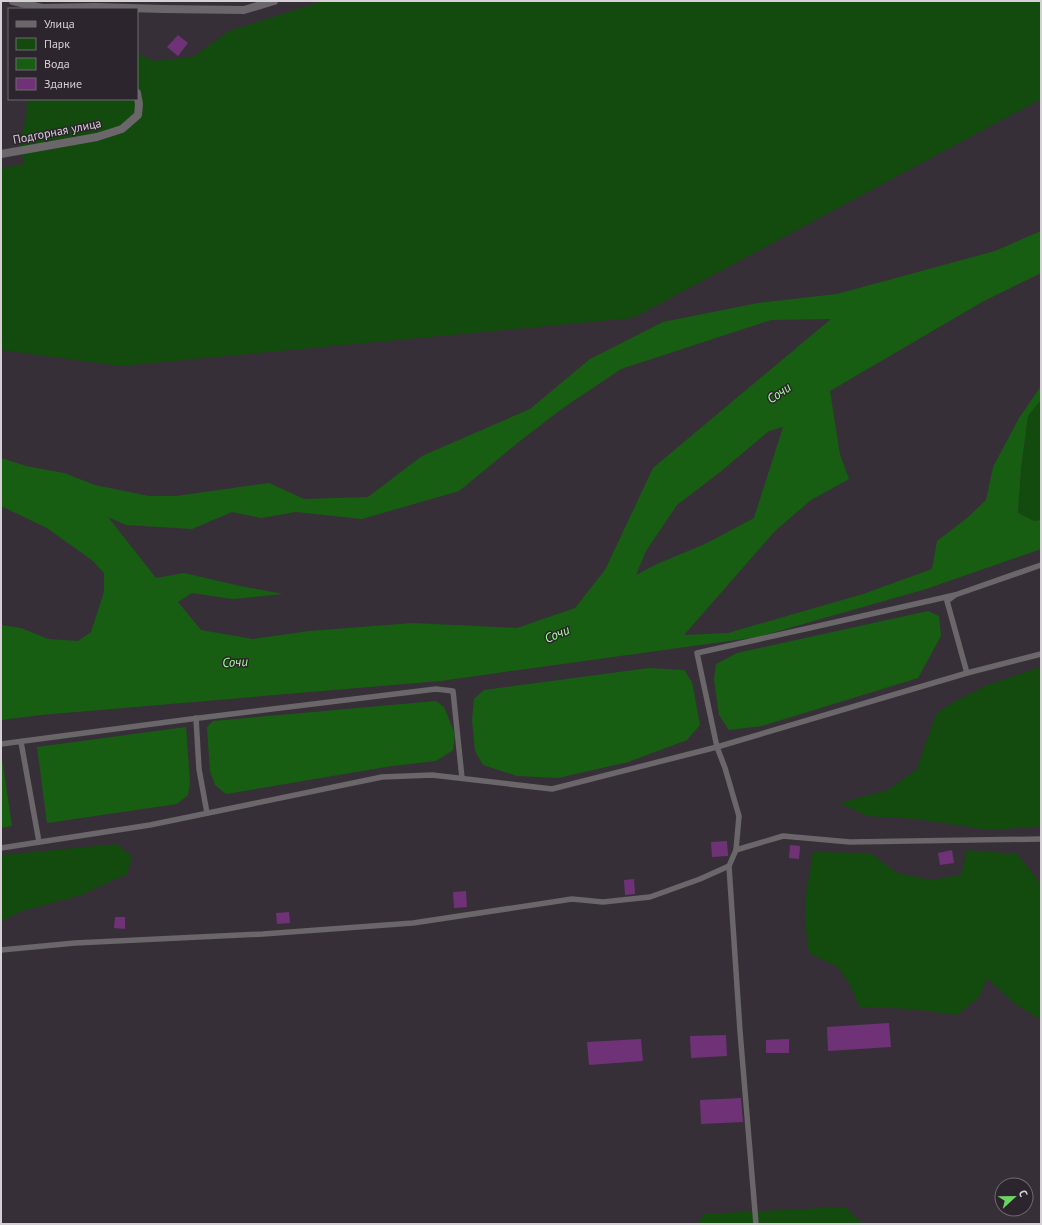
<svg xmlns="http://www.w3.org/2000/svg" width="1042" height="1225" font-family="'PT Sans',sans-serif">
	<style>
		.green { fill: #134a0d }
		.water { fill: #185e12; fill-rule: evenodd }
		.building { fill: #6f3277 }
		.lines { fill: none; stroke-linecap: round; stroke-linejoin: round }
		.service { stroke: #6a666a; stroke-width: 5.5 }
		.minor { stroke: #6a666a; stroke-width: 8 }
		.labels { text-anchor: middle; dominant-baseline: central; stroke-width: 3; stroke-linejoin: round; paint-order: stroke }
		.street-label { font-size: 12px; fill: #d5d0d5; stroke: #2c252d }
		.water-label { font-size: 13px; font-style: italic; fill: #a4fd9a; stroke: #2c252d }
	</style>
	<rect width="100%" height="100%" fill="#362f37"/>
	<!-- green -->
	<g class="green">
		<path d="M323,1h718v98l-408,219 -512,48 -120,-16v-182l23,-4 -5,-24 7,-20 1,-21h110v-46l17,8 39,-4 36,-26z"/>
		<path d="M1041,400v120l-7,1 -16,-8 3,-44 7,-53z"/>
		<path d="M1041,667v159l-52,4 -72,-11 -50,-3 -27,-13 48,-13 29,-21 19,-55 14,-10 35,-18z"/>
		<path d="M117,844l15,13 -5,17 -46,21 -62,17 -18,10v-67z"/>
		<path d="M967,850l50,4 24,30v136l-26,-16 -28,-26 -8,19 -22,18 -45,-6 -52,-2 -11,-24 -11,-16 -29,-14 -4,-31 1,-28 7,-42 57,1 27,20 34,7 30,-5z"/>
		<path d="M845,1207l17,17h-164l6,-10z"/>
	</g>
	<!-- water -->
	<g class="water">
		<path d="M1041,231v42l-59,29 -152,89 10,64 9,24 -38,21 -36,31 -91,104 44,-2 135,-39 69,-25 5,-28 30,-23 19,-18 7,-33 26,-49 22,-32v14l-13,16 -7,53 -3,44 16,8 7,-1v29l-115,40 -168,48 -318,44 -399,34 -40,5v-95l20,3 27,11 30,2 13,-9 13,-40v-19l-11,-12 -46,-33 -46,-22v-48l25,8 38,7 31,12 54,11h27l93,-13 35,16 64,-2 54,-41 108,-47 60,-50 73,-37 95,-19 79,-9 158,-43zM831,319l-178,149 -48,102 -30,38 -58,20 -104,-5 -104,8 -56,8 -52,-9 -23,-28 14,-9 41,6 50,-5 -43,-8 -56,-13 -28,5 -48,-61 18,8 66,4 40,-17 29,6 35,-6 66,7 97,-28 61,-50 43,-33 58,-39 150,-49zM783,427l-29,91 -49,26 -48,20 -21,11 10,-24 31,-46 43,-33 49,-41z"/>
		<path d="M928,611l11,5 2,20 -23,42 -156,48 -33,4 -10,-15 -5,-36 2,-15 21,-11z"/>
		<path d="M649,668l35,2 8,12 8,43 -13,15 -59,22 -70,16 -41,-2 -34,-11 -8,-14 -3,-31 2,-21 10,-9z"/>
		<path d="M436,701l8,6 11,27 -2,16 -17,11 -44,5 -166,28 -11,-9 -5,-14 -3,-44 6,-6z"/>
		<path d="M186,727l4,55 -2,13 -11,9 -130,19 -10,-76z"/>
		<path d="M1,752l11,74 -11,2z"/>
	</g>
	<!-- building -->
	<g class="building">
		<path d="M178,35l10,8 -10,13 -11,-9z"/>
		<path d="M727,841l1,15 -16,1 -1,-15z"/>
		<path d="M790,845l10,1 -1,13 -10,-1z"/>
		<path d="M952,850l2,13 -14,2 -2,-12z"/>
		<path d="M634,879l1,15 -10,1 -1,-15z"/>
		<path d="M466,891l1,16 -13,1 -1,-16z"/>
		<path d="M289,912l1,11 -13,1 -1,-11z"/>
		<path d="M115,917h10v12l-11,-1z"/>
		<path d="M889,1023l2,24 -63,4 -1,-24z"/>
		<path d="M726,1035l1,21 -36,2 -1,-22z"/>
		<path d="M641,1039l2,22 -54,4 -2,-23z"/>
		<path d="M789,1039v14h-23v-13z"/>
		<path d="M741,1098l2,24 -42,2 -1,-24z"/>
	</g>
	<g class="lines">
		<!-- service -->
		<g class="service">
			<path d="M955,595l86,-30"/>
			<path d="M196,718l3,51 8,44"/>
			<path d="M21,742l18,100"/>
			<path d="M1,744l182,-24 253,-31 17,2 9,87"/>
			<path d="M1,848l149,-23 232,-48 50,-2 120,14 165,-42 -20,-94 108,-24 150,-34 -8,6 20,72"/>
			<path d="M736,850l3,-34 -14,-48 -8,-21 250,-74 74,-19"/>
			<path d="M1,950l74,-7 188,-9 150,-11 159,-24 31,3 47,-5 50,-18 29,-13"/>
			<path d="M756,1224l-16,-193 -11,-165 7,-16 47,-14 67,6 191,-3"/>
		</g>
		<!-- minor -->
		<g class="minor">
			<path d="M13,1l29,7 54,-1 67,2 81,1 30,-9"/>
			<path d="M1,154l96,-17 25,-8 16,-14 1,-11 -2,-11"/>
		</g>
	</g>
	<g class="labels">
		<!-- street labels -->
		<g class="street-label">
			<text transform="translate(57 131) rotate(-11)">Подгорная улица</text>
		</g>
		<!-- water labels -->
		<g class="water-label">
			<text transform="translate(779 393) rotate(-35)">Сочи</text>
			<text transform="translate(557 634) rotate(-23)">Сочи</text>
			<text transform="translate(235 662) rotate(-3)">Сочи</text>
		</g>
	</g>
	<!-- border -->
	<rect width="1042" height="1225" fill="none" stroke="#d5d0d5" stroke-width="4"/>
	<!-- legend -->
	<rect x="8" y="8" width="130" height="92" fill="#2c252d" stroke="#706970"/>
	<rect x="16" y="21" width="20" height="6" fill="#6a666a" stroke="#706970"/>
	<text x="44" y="28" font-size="12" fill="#d5d0d5">Улица</text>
	<rect x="16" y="38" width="20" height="12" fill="#134a0d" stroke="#706970"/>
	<text x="44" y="48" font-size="12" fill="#d5d0d5">Парк</text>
	<rect x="16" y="58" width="20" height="12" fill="#185e12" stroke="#706970"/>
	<text x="44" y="68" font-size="12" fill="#d5d0d5">Вода</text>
	<rect x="16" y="78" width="20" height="12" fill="#6f3277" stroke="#706970"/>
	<text x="44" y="88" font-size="12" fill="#d5d0d5">Здание</text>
	<!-- north arrow -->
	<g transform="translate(1014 1197) rotate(68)"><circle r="19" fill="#2c252d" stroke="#706970"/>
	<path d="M0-3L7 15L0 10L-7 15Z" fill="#6cd362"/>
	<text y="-6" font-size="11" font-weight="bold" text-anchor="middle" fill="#d5d0d5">С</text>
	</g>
</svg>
